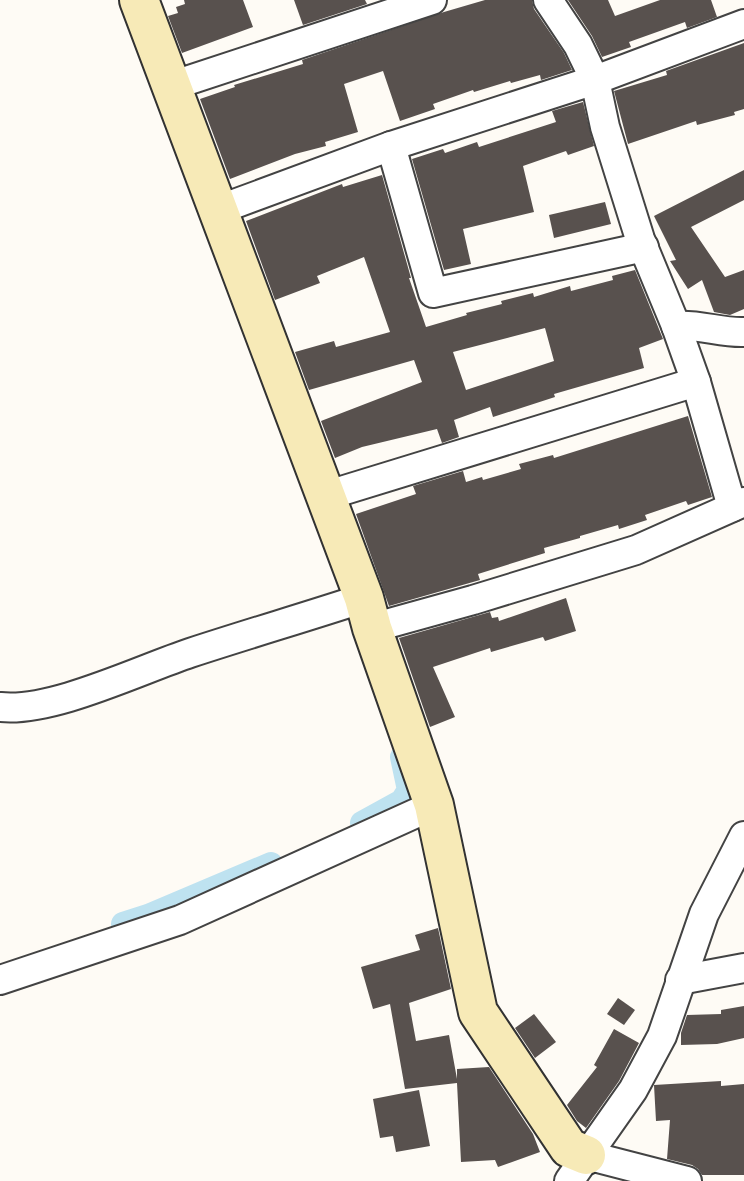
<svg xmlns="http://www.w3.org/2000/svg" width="744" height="1181" font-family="Merriweather,serif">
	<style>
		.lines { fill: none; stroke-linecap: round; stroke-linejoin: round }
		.canal { stroke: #bee2f0; stroke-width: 24 }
		.building { fill: #58514e; fill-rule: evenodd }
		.street-casing { stroke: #434343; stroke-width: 32 }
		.secondary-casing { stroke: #323232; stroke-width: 42 }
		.street { stroke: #fff; stroke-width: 28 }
		.secondary { stroke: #f7eab7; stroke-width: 38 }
	</style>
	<rect width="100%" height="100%" fill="#fefbf5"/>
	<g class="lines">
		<!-- canal -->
		<g class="canal">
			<path d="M362,823l40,-22 7,-11 -7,-33"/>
			<path d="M123,924l25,-8 123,-52"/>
		</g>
	</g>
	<!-- building -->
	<g class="building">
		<path d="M184,0h59l10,27 -71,26 -14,-37 10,-3 -2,-6 9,-3z"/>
		<path d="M294,0h71l2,4 -64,21z"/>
		<path d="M485,0h47l2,9 30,44 8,17 -31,10 -1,-5 -29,8 -1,-2 -36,11 -1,-2 -40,14 2,5 -35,12 -17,-50 -39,13 14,48 -33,10 1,4 -31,8 -65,25 -30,-80 35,-12 -1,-2 69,-21 -1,-4 142,-48z"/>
		<path d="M568,0h40l7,16 45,-16h51l6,17 -30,11 -2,-6 -56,20 2,5 -29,10 -10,-21z"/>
		<path d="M744,43v66l-10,3 1,3 -38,10 -1,-4 -68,23 -14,-53 53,-16 -1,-4z"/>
		<path d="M583,102l11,44 -26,9 -2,-4 -43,15 11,46 -71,17 8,35 -27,6 -32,-111 31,-10 2,4 32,-11 2,5 43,-14 34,-11 -4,-11z"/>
		<path d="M744,170v30l-53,27 34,50 19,-7v39l-14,6 -16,-3 -12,-32 -14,9 -18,-28 6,-1 -22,-44z"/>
		<path d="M382,175l29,103h-2l17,49 41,-12 -1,-2 36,-9 -1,-3 32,-8 1,4 36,-11 1,5 42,-11 -1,-4 23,-6 28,69 -24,9 5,20 -90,26 1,3 -62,20 -3,-10 -36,13 5,17 -17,6 -5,-14 -75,18 -27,11 -14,-37 101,-39 -8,-22 -105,30 -14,-38 39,-11 2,6 54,-15 -26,-75 -47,19 3,7 -45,17 -29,-79 96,-37 1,3zM545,328l9,33 -88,29 -13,-38z"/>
		<path d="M605,202l6,22 -57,14 -5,-23z"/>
		<path d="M688,416l24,81 -24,8 -2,-4 -41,14 2,5 -28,9 -1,-4 -38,11v2l-36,10 1,5 -67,21 2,6 -91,26 -33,-92 60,-20 -3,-8 50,-15 3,11 16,-5 1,3 38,-11 -2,-5 34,-9 1,3z"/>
		<path d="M566,598l10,33 -31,10 -2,-4 -52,15 -1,-4 -57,19 22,50 -25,10 -31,-89 91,-26 2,6 6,-1 1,4z"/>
		<path d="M438,928l13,61 -42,14 7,38 33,-6 8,44v-10l32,-2 44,67 7,18 -42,15 -3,-7 -34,2 -4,-79 -52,6 -15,-85 -17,5 -12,-42 59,-17 -5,-15z"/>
		<path d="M618,998l17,12 -11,15 -17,-11z"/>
		<path d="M744,1006v32l-27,6 -36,1v-12l6,-18 34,-1v-4z"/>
		<path d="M534,1014l22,28 -21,16 -20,-30z"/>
		<path d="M614,1029l25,14 -20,38 -33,47 -9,-7 -10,-16 30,-38 -3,-2z"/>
		<path d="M721,1081v5l23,-2v91h-42l-4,-6 -6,-4 -25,-6 3,-39 -14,1 -2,-36z"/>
		<path d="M419,1090l11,56 -34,6 -3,-16 -13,2 -7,-39z"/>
	</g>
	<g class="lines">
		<defs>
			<g id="street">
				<path d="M548,0l30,45 17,35 10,47 35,112 36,87 20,56 36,125"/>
				<path d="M171,86l261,-86"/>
				<path d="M391,146l42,147 211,-46"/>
				<path d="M218,210l173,-64 204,-66 149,-56"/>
				<path d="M676,326c24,-2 45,7 68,6"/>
				<path d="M325,496l371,-114"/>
				<path d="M372,628l101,-28 163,-50 108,-48"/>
				<path d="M0,707c51,6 139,-37 190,-54 58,-19 116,-36 174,-55"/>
				<path d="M0,980l180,-60 254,-115"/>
				<path d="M680,980l64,-12"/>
				<path d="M586,1155l101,26"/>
				<path d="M569,1181l64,-91 29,-54 42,-122 40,-78"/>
			</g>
			<path id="secondary" d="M139,0l225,598 8,30 62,177 44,207 91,136 17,7"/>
		</defs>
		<!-- street casing -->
		<use href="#street" class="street-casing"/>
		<!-- secondary casing -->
		<use href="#secondary" class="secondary-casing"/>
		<!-- street -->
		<use href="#street" class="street"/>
		<!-- secondary -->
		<use href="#secondary" class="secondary"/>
	</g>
</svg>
